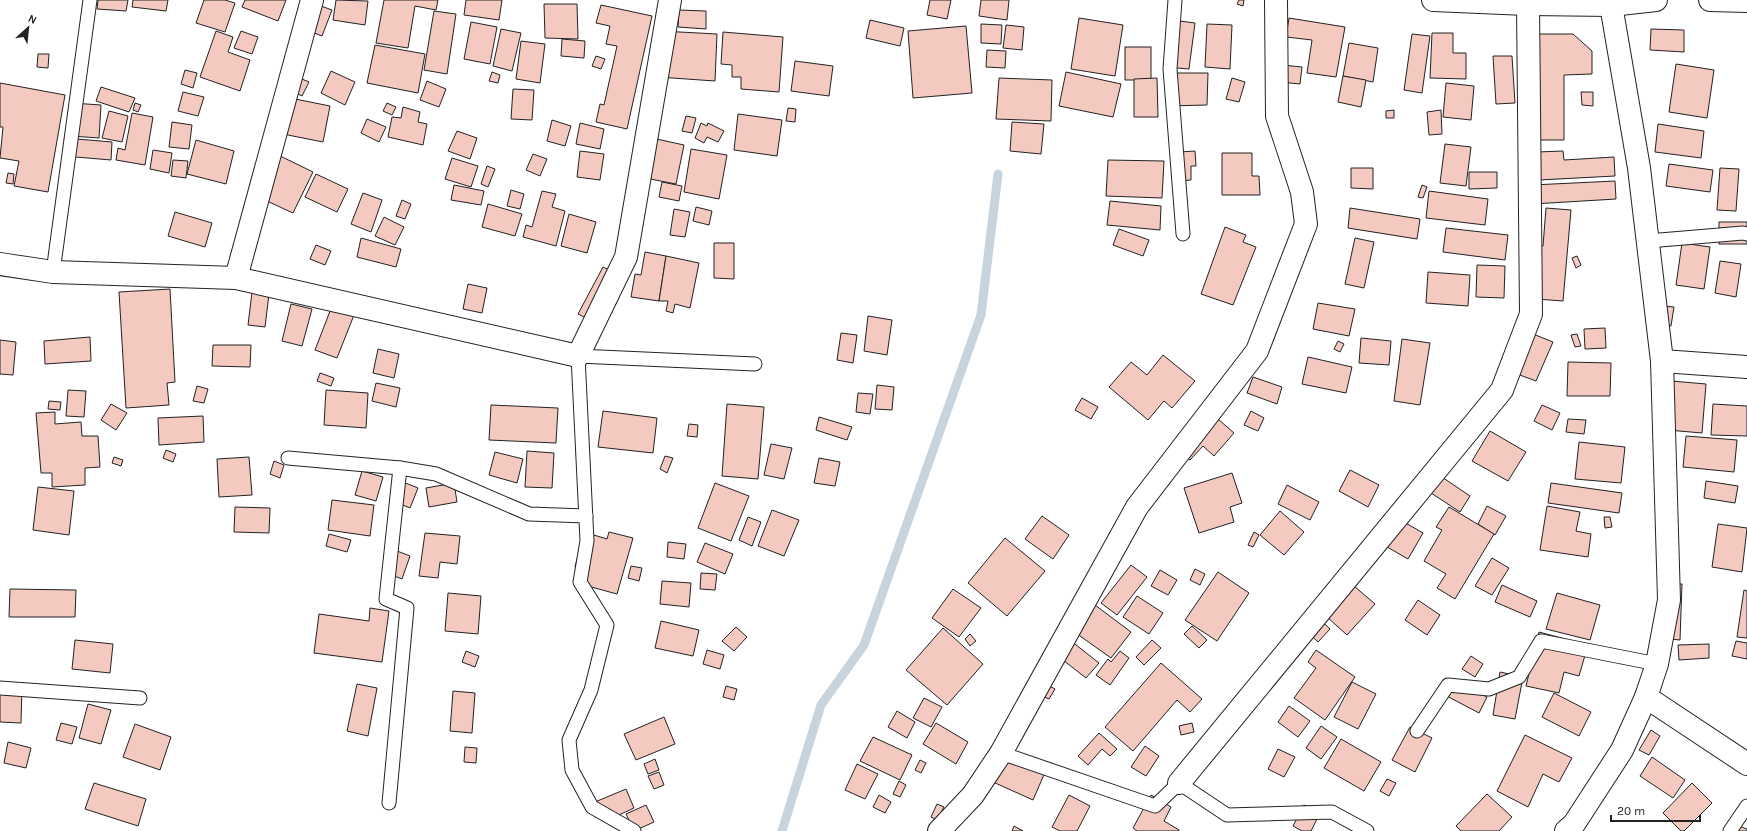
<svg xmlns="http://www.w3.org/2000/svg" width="1747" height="831" font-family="Karla,sans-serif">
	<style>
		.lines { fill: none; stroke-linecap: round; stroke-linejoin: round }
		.stream { stroke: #c7d3dd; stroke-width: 9 }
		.building { fill: #f3c9c0; stroke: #222 }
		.service-casing { stroke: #222; stroke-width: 15 }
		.minor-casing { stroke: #222; stroke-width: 24 }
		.tertiary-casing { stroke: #222; stroke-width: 24 }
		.service { stroke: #fff; stroke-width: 13 }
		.minor { stroke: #fff; stroke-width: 22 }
		.tertiary { stroke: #fff; stroke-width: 22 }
	</style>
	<rect width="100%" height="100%" fill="#fff"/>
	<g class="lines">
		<!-- stream -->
		<path class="stream" d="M782,831l39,-126 43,-60 117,-330 17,-141"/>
	</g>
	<!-- building -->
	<g class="building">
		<path d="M98,0h30l-2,11 -29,-2z"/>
		<path d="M133,0h35l-2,11 -34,-4z"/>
		<path d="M204,0h21l10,3 -10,29 -29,-9z"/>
		<path d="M245,0h41l-8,21 -36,-14z"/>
		<path d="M336,0l32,1 -3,24 -32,-5z"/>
		<path d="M384,0h54l-2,10 -21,-4 -7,42 -32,-5z"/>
		<path d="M466,0h36l-3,20 -35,-5z"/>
		<path d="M930,0h21l-4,19 -20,-4z"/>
		<path d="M981,0h28l-2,20 -28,-4z"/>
		<path d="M1239,0h5l-1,6 -6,-2z"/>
		<path d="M310,2l22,8 -10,26 -21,-8z"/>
		<path d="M544,4h33l1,35 -33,-1z"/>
		<path d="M601,5l51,11 -25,113 -31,-7 4,-18 4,1 13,-59 -11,-2 4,-18 -14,-3z"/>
		<path d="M679,10l27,1v18l-28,-2z"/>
		<path d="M434,11l22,3 -9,60 -23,-4z"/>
		<path d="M1079,18l44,7 -8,51 -44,-7z"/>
		<path d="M1289,18l56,9 -9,50 -29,-4 5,-33 -26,-3z"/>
		<path d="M870,20l34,8 -4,18 -34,-8z"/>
		<path d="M1172,20l23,3 -6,46 -23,-2z"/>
		<path d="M471,22l26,5 -7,37 -26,-5z"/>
		<path d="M981,24l21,1 -1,19 -20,-1z"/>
		<path d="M1207,24l25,1 -2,44 -25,-2z"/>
		<path d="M1006,25l18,2 -2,23 -19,-2z"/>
		<path d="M966,26l6,67 -59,5 -5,-67z"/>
		<path d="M501,29l20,4 -9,38 -19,-5z"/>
		<path d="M1651,29l33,1v22l-34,-2z"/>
		<path d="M216,31l17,6 -5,15 22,8 -10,31 -40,-14z"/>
		<path d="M241,31l17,6 -6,17 -18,-6z"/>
		<path d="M661,31l56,3 -2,47 -57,-4z"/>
		<path d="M723,32l60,5 -4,55 -38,-3v-12h-9v-12l-11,-1z"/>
		<path d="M1432,33h21v20h13v26l-36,-1z"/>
		<path d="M1412,34l18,2 -8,57 -18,-3z"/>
		<path d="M1528,34h45l19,17v23l-28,1v65h-37z"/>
		<path d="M562,39l23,2 -1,17 -23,-2z"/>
		<path d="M521,41l24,3 -5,39 -24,-4z"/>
		<path d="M1349,43l29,5 -5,34 -30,-6z"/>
		<path d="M375,45l50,9 -7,39 -51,-10z"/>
		<rect x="1125" y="47" width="26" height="33"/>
		<path d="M987,50l19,1 -1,17 -19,-1z"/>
		<path d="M38,54h11l-1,14 -11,-1z"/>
		<path d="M596,56l9,3 -4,10 -9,-3z"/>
		<path d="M1493,56h19l3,47 -19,1z"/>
		<path d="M795,61l38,5 -4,30 -38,-5z"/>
		<path d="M1676,64l38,6 -7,48 -38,-6z"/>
		<path d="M1282,65l20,2 -2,17 -20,-2z"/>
		<path d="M185,70l12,3 -4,15 -12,-4z"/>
		<path d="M331,71l24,11 -10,23 -24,-12z"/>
		<path d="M492,72l8,3 -2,8 -9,-2z"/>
		<path d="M1066,72l55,12 -8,33 -54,-11z"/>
		<path d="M1166,73h42l-1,32 -40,1z"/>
		<path d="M295,76l14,6 -7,14 -13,-7z"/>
		<path d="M1343,76l23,4 -5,27 -23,-5z"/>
		<path d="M999,78l53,2 -1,41 -55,-2z"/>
		<path d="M1157,78l1,39h-24v-38z"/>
		<path d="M1232,78l13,4 -6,20 -13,-3z"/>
		<path d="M427,81l19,8 -7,18 -19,-7z"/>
		<path d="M0,83l65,12 -17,97 -34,-6 5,-25 -19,-3 3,-31h-3z"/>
		<path d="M1446,83l28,3 -3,34 -28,-3z"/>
		<path d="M101,87l34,11 -6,14 -33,-11z"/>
		<path d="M513,89l21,1 -2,30 -21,-1z"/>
		<path d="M183,92l21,5 -6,19 -20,-5z"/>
		<path d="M1581,92h12v14l-11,-1z"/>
		<path d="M285,97l45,9 -7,36 -45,-9z"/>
		<path d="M72,103l29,2 -2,33 -28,-2z"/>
		<path d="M135,103l6,2 -3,7 -5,-2z"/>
		<path d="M387,103l9,4 -4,8 -9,-4z"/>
		<path d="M403,107l17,5 -2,10 9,2 -4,21 -35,-8 4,-20 9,1z"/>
		<path d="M788,108l8,1 -1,13 -9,-1z"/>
		<path d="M1394,110v8h-8v-7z"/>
		<path d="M1441,110l1,24 -13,1 -2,-23z"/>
		<path d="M109,111l19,5 -6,26 -20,-4z"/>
		<path d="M132,113l21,4 -8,48 -29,-5 2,-12 7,2z"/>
		<path d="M738,114l44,6 -5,36 -43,-6z"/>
		<path d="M686,116l10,2 -4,15 -10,-2z"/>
		<path d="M367,119l19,8 -7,15 -18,-9z"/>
		<path d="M552,120l19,6 -6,20 -18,-5z"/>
		<path d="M172,122l20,3 -3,24 -20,-2z"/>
		<path d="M1012,122l32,2 -3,30 -31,-3z"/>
		<path d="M580,123l24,6 -4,20 -24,-5z"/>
		<path d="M701,123l6,3 1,-3 16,8 -6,11 -11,-5 -3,6 -9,-5z"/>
		<path d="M1658,124l46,7 -3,27 -46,-6z"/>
		<path d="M457,131l20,7 -7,21 -22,-8z"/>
		<path d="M643,136l41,9 -8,39 -41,-8z"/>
		<path d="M65,138l47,4 -1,18 -47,-4z"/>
		<path d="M196,140l38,11 -8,33 -39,-10z"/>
		<path d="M1445,144l26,3 -5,39 -26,-3z"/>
		<path d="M691,149l36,6 -8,44 -35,-7z"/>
		<path d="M153,150l19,3 -3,20 -19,-4z"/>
		<path d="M580,151l24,3 -4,26 -23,-3z"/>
		<path d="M1195,151l1,15h-5v14l-11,1 -1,-29z"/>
		<path d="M1563,151l1,9 50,-3 1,19 -76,4 -2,-28z"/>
		<path d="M274,153l39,19 -20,41 -39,-18z"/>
		<path d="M1222,153h30v23h7l1,19h-38z"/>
		<path d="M533,154l14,5 -7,17 -14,-6z"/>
		<path d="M452,158l26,8 -7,21 -26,-8z"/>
		<path d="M173,160l15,1 -2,17 -15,-2z"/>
		<path d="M1108,160l56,1 -2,37 -56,-2z"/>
		<path d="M1669,164l44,6 -3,22 -44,-6z"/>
		<path d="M487,166l8,3 -7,18 -7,-3z"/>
		<path d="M1351,168h22v21l-22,-1z"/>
		<path d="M1720,168l19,1 -3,42 -19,-1z"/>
		<path d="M1469,172h28v16l-28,1z"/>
		<path d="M8,173l6,1 -1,10 -7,-1z"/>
		<path d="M316,174l32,15 -11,23 -32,-15z"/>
		<path d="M1615,181l1,18 -83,5 -1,-19z"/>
		<path d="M662,182l20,4 -3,15 -20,-4z"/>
		<path d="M454,185l30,6 -3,14 -30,-5z"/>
		<path d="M1422,185l5,2 -4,11 -5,-1z"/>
		<path d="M511,190l13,4 -4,15 -13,-3z"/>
		<path d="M542,191l14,3 -4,13 13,4 -9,35 -33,-9 3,-12 6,2z"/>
		<path d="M1429,191l59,8 -3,26 -59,-7z"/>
		<path d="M363,193l19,7 -11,32 -20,-8z"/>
		<path d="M402,200l9,4 -6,15 -9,-3z"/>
		<path d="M1110,201l51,5 -1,24 -53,-5z"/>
		<path d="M488,204l34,10 -7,22 -33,-9z"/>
		<path d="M696,207l16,4 -3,14 -16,-4z"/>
		<path d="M1350,208l70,11 -3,20 -69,-11z"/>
		<path d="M1546,208l25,2 -8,91 -27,-2 4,-53h3z"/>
		<path d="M674,209l16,3 -5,25 -15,-2z"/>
		<path d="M175,212l37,11 -7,24 -37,-11z"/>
		<path d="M569,214l27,8 -9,31 -26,-7z"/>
		<path d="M384,217l20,10 -9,18 -20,-9z"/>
		<rect x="1719" y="222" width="28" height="22"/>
		<path d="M1225,227l21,8 -3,7 13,5 -23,58 -32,-11z"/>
		<path d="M1446,228l62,7 -3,25 -62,-8z"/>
		<path d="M1119,229l30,11 -6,16 -30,-11z"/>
		<path d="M361,238l40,11 -5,18 -39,-10z"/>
		<path d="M1355,238l19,4 -10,46 -19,-4z"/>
		<path d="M714,243h20v36l-20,-1z"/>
		<path d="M1682,243l28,4 -6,42 -28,-4z"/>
		<path d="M316,245l15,6 -6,14 -15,-6z"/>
		<path d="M645,252l21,4 -7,45 -28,-4 4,-23 6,1z"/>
		<path d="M666,256l33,7 -9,45 -15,-4 -2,9 -7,-2 2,-10h-9z"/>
		<path d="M1577,256l4,9 -5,3 -4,-10z"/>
		<path d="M1720,261l21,3 -5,33 -21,-4z"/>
		<path d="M1477,265l28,1 -1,32 -28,-1z"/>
		<path d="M603,267l16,8 -25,47 -16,-8z"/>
		<path d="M1428,272l42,3 -2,31 -42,-3z"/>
		<path d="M468,284l19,4 -5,25 -19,-4z"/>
		<path d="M170,289l5,93 -8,1 2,22 -43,3 -7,-116z"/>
		<path d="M252,292l17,2 -4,33 -17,-2z"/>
		<path d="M1318,303l37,6 -6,27 -36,-7z"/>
		<path d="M291,304l21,5 -10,37 -20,-5z"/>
		<path d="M1654,305l20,2 -3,19 -19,-3z"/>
		<path d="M332,306l22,9 -17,43 -22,-8z"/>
		<path d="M868,316l24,4 -5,35 -23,-4z"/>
		<path d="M1605,328l1,20 -21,1 -1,-20z"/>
		<path d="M841,333l16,2 -4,28 -16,-3z"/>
		<path d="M1533,334l20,8 -17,39 -19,-7z"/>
		<path d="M1577,334l4,12 -6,1 -4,-12z"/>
		<path d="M90,337l1,24 -46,3 -1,-23z"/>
		<path d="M1361,338l30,3 -2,24 -30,-2z"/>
		<path d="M1402,339l28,4 -10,62 -26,-4z"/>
		<path d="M0,340l16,2 -3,33 -13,-1z"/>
		<path d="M1338,341l6,3 -4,8 -6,-3z"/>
		<path d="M213,345h38l-1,22 -38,-1z"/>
		<path d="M378,349l21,5 -5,24 -21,-5z"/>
		<path d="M1163,355l32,26 -23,27 -8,-7 -16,19 -39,-33 22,-25 16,13z"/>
		<path d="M1308,357l44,10 -6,26 -44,-9z"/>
		<path d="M1568,362l43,1 -1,33h-43z"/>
		<path d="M320,373l14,5 -3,8 -14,-5z"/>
		<path d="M1253,377l29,10 -5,17 -30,-11z"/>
		<path d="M1660,380l46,4 -4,49 -46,-4z"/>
		<path d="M376,383l24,5 -4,19 -24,-6z"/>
		<path d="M877,385l17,2 -2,23 -17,-1z"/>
		<path d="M197,386l11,3 -4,14 -11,-2z"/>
		<path d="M68,390l18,1 -2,26 -18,-1z"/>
		<path d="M326,390l42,3 -2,35 -42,-3z"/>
		<path d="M858,393l15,1 -3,20 -14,-2z"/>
		<path d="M1082,398l16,9 -7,12 -16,-9z"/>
		<path d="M49,401l12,1 -1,8 -12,-1z"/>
		<path d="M111,404l16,9 -11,17 -15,-10z"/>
		<path d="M727,404l37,3 -6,72 -36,-3z"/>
		<path d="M1713,404l34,2v30l-36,-1z"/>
		<path d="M491,405l67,3 -2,35 -67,-3z"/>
		<path d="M1542,405l18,8 -8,17 -18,-9z"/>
		<path d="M603,411l54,7 -4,35 -55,-6z"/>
		<path d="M1251,411l13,7 -6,13 -14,-6z"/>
		<path d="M55,412v12l26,-2 1,14h16l2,31 -15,1v17l-33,2v-14h-11l-5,-60z"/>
		<path d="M1210,412l24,21 -20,23 -11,-10 -13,14 -12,-11z"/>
		<path d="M203,416l1,26 -45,3 -1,-27z"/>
		<path d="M819,417l33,10 -5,13 -31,-10z"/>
		<path d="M1568,419l18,1 -2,14 -18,-2z"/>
		<path d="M689,424l9,1 -1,12 -10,-1z"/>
		<path d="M1490,431l36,21 -18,29 -36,-20z"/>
		<path d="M1686,436l51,4 -3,32 -51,-5z"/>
		<path d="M1579,442l46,5 -4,36 -46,-4z"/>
		<path d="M771,444l21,4 -8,31 -20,-4z"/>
		<path d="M166,450l10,4 -3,8 -10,-4z"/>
		<path d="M527,451l27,2 -2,35 -27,-1z"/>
		<path d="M495,452l28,7 -6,24 -28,-8z"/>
		<path d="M665,456l8,2 -6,15 -7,-4z"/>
		<path d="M114,457l9,3 -2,6 -9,-3z"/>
		<path d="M249,457l3,38 -33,2 -2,-38z"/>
		<path d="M819,458l21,4 -5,24 -21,-3z"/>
		<path d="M274,461l10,4 -4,13 -10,-4z"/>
		<path d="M1350,470l29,15 -11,22 -29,-16z"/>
		<path d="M362,471l21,6 -7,24 -21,-6z"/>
		<path d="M1232,473l10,30 -12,4 4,15 -35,11 -15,-45z"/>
		<path d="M1436,473l34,23 -10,16 -35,-23z"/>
		<path d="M398,480l20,8 -8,20 -20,-8z"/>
		<path d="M1706,481l32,5 -3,17 -31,-5z"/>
		<path d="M454,483l3,19 -28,5 -3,-19z"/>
		<path d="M715,483l34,13 -18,45 -33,-13z"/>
		<path d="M1551,483l71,10 -3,20 -71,-10z"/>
		<path d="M1287,485l32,17 -9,18 -32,-16z"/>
		<path d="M38,487l36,4 -5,44 -36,-5z"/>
		<path d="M332,500l42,5 -4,31 -42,-6z"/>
		<path d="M1487,506l19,10 -11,19 -17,-11z"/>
		<path d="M1547,506l33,6 -4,19 15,3 -3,23 -48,-7z"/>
		<path d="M235,507l35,1 -1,25 -35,-1z"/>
		<path d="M1449,507l45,27 -39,65 -18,-11 9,-14 -22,-13 18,-31 -6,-3z"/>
		<path d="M772,510l27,10 -15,36 -26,-10z"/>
		<path d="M1280,511l24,21 -20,23 -24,-20z"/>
		<path d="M1042,516l27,19 -16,24 -28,-20z"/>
		<path d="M748,517l13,5 -9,24 -13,-6z"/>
		<path d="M1604,517h6l2,10 -7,1z"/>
		<path d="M1397,518l26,15 -15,26 -26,-15z"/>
		<path d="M1718,524l29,4 -5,44 -30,-5z"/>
		<path d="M584,532l23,7 2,-7 24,6 -16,56 -37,-10 5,-15 -10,-2z"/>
		<path d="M1254,532l5,3 -6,12 -5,-2z"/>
		<path d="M425,533l35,3 -3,28 -17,-2 -2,16 -19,-2z"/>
		<path d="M329,534l22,6 -4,12 -21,-6z"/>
		<path d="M1005,538l40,33 -38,45 -39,-33z"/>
		<path d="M668,542l18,2 -2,15 -17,-2z"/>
		<path d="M705,543l28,11 -8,20 -28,-12z"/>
		<path d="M392,549l18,7 -8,23 -18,-7z"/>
		<path d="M1492,558l17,10 -17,27 -17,-9z"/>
		<path d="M1131,565l16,12 -30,38 -16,-12z"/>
		<path d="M631,566l11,2 -3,13 -11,-3z"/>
		<path d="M1195,569l10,5 -5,11 -10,-5z"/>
		<path d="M1160,570l17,10 -9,15 -17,-9z"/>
		<path d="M1218,572l31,21 -32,48 -32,-21z"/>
		<path d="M701,573l16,1 -2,16 -15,-1z"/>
		<path d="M662,581l29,2 -2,24 -29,-3z"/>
		<path d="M1672,584h10l-2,56 -10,-1z"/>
		<path d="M1502,585l35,16 -7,16 -35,-15z"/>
		<path d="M1354,586l21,18 -28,31 -20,-18z"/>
		<path d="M10,589l66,1 -1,27h-66z"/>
		<path d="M953,589l28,19 -22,29 -27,-19z"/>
		<path d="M1744,590l3,1v47l-10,-1z"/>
		<path d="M448,593l33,3 -3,38 -33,-3z"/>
		<path d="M1557,593l43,12 -10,35 -44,-11z"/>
		<path d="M1137,596l26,17 -14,21 -26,-17z"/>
		<path d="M1087,599l44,33 -20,26 -45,-32z"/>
		<path d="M1418,600l22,15 -13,20 -22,-15z"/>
		<path d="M370,608l19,3 -7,51 -68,-9 5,-39 50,7z"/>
		<path d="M1311,611l19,18 -12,13 -19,-18z"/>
		<path d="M661,621l38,9 -6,26 -38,-8z"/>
		<path d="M1192,626l15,14 -8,8 -15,-14z"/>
		<path d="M736,627l11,10 -13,14 -12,-10z"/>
		<path d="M943,628l40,36 -36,41 -41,-35z"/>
		<path d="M1539,632l49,13 -9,31 -15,-4 -5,21 -33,-7z"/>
		<path d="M970,634l6,7 -6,5 -5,-7z"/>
		<path d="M1066,637l33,26 -13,15 -32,-25z"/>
		<path d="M75,640l38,4 -3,29 -38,-4z"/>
		<path d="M1152,640l9,8 -17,17 -8,-8z"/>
		<path d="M1736,641l11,2v16l-15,-3z"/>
		<path d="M1709,644v14l-30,2 -1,-15z"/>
		<path d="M707,650l17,5 -4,14 -17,-5z"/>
		<path d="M1316,650l39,27 -30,43 -31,-22 22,-30 -8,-6z"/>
		<path d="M466,651l13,5 -4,11 -13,-5z"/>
		<path d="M1120,651l9,7 -19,27 -14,-10 12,-16 3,3z"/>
		<path d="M1471,656l12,8 -8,13 -13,-8z"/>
		<path d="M1161,663l41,36 -12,13 -13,-12 -44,51 -28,-24z"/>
		<path d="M1500,672l23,5 -8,42 -22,-4z"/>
		<path d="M1452,679l35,18 -8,16 -36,-19z"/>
		<path d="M1352,682l24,12 -18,35 -24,-12z"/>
		<path d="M357,684l20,4 -9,48 -21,-5z"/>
		<path d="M1046,684l9,5 -6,10 -9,-4z"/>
		<path d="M0,685l22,1 -1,37 -21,-1z"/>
		<path d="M726,686l11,3 -3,11 -11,-3z"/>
		<path d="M453,691l22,2 -3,40 -22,-2z"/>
		<path d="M1554,693l37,19 -12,24 -37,-19z"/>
		<path d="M924,698l18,9 -11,20 -18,-9z"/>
		<path d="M88,704l23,6 -10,34 -22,-6z"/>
		<path d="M1289,706l21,15 -12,16 -20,-15z"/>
		<path d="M897,711l18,11 -8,16 -19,-11z"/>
		<path d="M664,717l11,27 -39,16 -12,-26z"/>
		<path d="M61,723l16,4 -5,17 -16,-4z"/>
		<path d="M936,723l32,19 -12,22 -33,-20z"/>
		<path d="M1192,723l2,9 -13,3 -2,-9z"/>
		<path d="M135,724l36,13 -11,33 -37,-13z"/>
		<path d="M1321,726l16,11 -16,22 -15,-11z"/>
		<path d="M1410,727l22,11 -17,34 -23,-12z"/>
		<path d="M1651,730l9,6 -11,19 -10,-5z"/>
		<path d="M1099,733l18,16 -7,7 -8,-7 -14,16 -10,-9z"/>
		<path d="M1525,735l47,23 -13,24 -16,-8 -15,33 -31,-16z"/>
		<path d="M873,737l39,18 -12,25 -40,-19z"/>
		<path d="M1341,739l40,23 -17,29 -40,-23z"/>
		<path d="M8,742l23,6 -5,20 -22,-5z"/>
		<path d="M1145,746l14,10 -13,20 -15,-9z"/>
		<path d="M465,747l12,1 -1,15 -12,-1z"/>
		<path d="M1278,749l17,8 -11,20 -16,-8z"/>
		<path d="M1007,753l39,17 -13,30 -40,-18z"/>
		<path d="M1652,757l33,23 -12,18 -33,-22z"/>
		<path d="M655,759l4,11 -11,4 -4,-10z"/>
		<path d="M920,760l6,3 -5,10 -6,-3z"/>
		<path d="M857,764l21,10 -13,25 -20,-9z"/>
		<path d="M659,772l5,13 -10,4 -6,-13z"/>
		<path d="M1387,779l9,4 -7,13 -9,-5z"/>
		<path d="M899,781l7,4 -6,12 -7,-3z"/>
		<path d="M94,783l52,16 -8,27 -53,-17z"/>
		<path d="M1692,783l20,20 -28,28h-3l-18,-18z"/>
		<path d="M626,789l8,19 -30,14 -9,-20z"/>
		<path d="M1487,794l25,23 -13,14h-38l-5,-5z"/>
		<path d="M879,795l12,7 -6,11 -12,-6z"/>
		<path d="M1069,795l21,11 -13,25h-17l-8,-4z"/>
		<path d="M1151,795l20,12 -7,14 15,9v1h-42l-4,-3z"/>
		<path d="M937,804l7,3 -7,13 -6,-3z"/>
		<path d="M646,805l8,17 -20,9 -8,-17z"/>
		<path d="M1304,805l16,8 -9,18h-9l-9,-5z"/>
		<path d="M1014,826l9,5h-11z"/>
		<path d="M1739,826l8,3v2h-10z"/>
	</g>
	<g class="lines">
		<defs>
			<g id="service">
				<path d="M1175,0l-5,69 13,165"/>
				<path d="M1648,241l95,-8 4,1"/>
				<path d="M53,272l37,-272"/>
				<path d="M288,458l112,10"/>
				<path d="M0,688l140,10"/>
				<path d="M1417,731l31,-46 41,4 30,-12 22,-36 116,23"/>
				<path d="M1001,753l154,53 24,-23 48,32 105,-3 35,19"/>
				<path d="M389,803l18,-195 -21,-9 14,-131 36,6 93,40 57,2"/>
				<path d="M634,831l-42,-24 -20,-37 -3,-30 22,-50 16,-65 -27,-43 7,-41 -9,-185 177,8"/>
				<path d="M1730,831l17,-25"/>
			</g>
			<g id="minor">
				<path d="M0,264l53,8 183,6 342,78 48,-99 44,-257"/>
				<path d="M236,278l76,-278"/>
				<path d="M1662,361l85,6"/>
				<path d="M1646,697l101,67"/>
				<path d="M1179,783l323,-393 29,-76 -3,-310"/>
				<path d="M939,831l34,-36 28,-42 136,-246 120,-156 49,-127 -4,-32 -25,-76 -1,-116"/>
				<path d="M1566,831l8,-7 48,-74 24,-53 11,-33 12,-64 -7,-239 -23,-193 -28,-163"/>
			</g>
			<g id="tertiary">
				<path d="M1433,0l95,4 83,1 45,-5"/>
				<path d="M1710,0l37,1"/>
			</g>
		</defs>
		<!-- service casing -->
		<use href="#service" class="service-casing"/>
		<!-- minor casing -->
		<use href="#minor" class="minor-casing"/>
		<!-- tertiary casing -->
		<use href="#tertiary" class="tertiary-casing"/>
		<!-- service -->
		<use href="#service" class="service"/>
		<!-- minor -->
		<use href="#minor" class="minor"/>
		<!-- tertiary -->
		<use href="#tertiary" class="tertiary"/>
	</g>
	<!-- north arrow -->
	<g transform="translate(28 28) rotate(27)" stroke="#ffffff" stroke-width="3" paint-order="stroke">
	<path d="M0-3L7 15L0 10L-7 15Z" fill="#222222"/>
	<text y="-6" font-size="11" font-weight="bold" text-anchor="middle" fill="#222222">N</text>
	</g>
	<!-- scale -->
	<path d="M1611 815v6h89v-6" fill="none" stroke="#222222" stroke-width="2"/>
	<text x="1617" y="815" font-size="12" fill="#222222" stroke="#ffffff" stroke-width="3" paint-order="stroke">20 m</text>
</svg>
